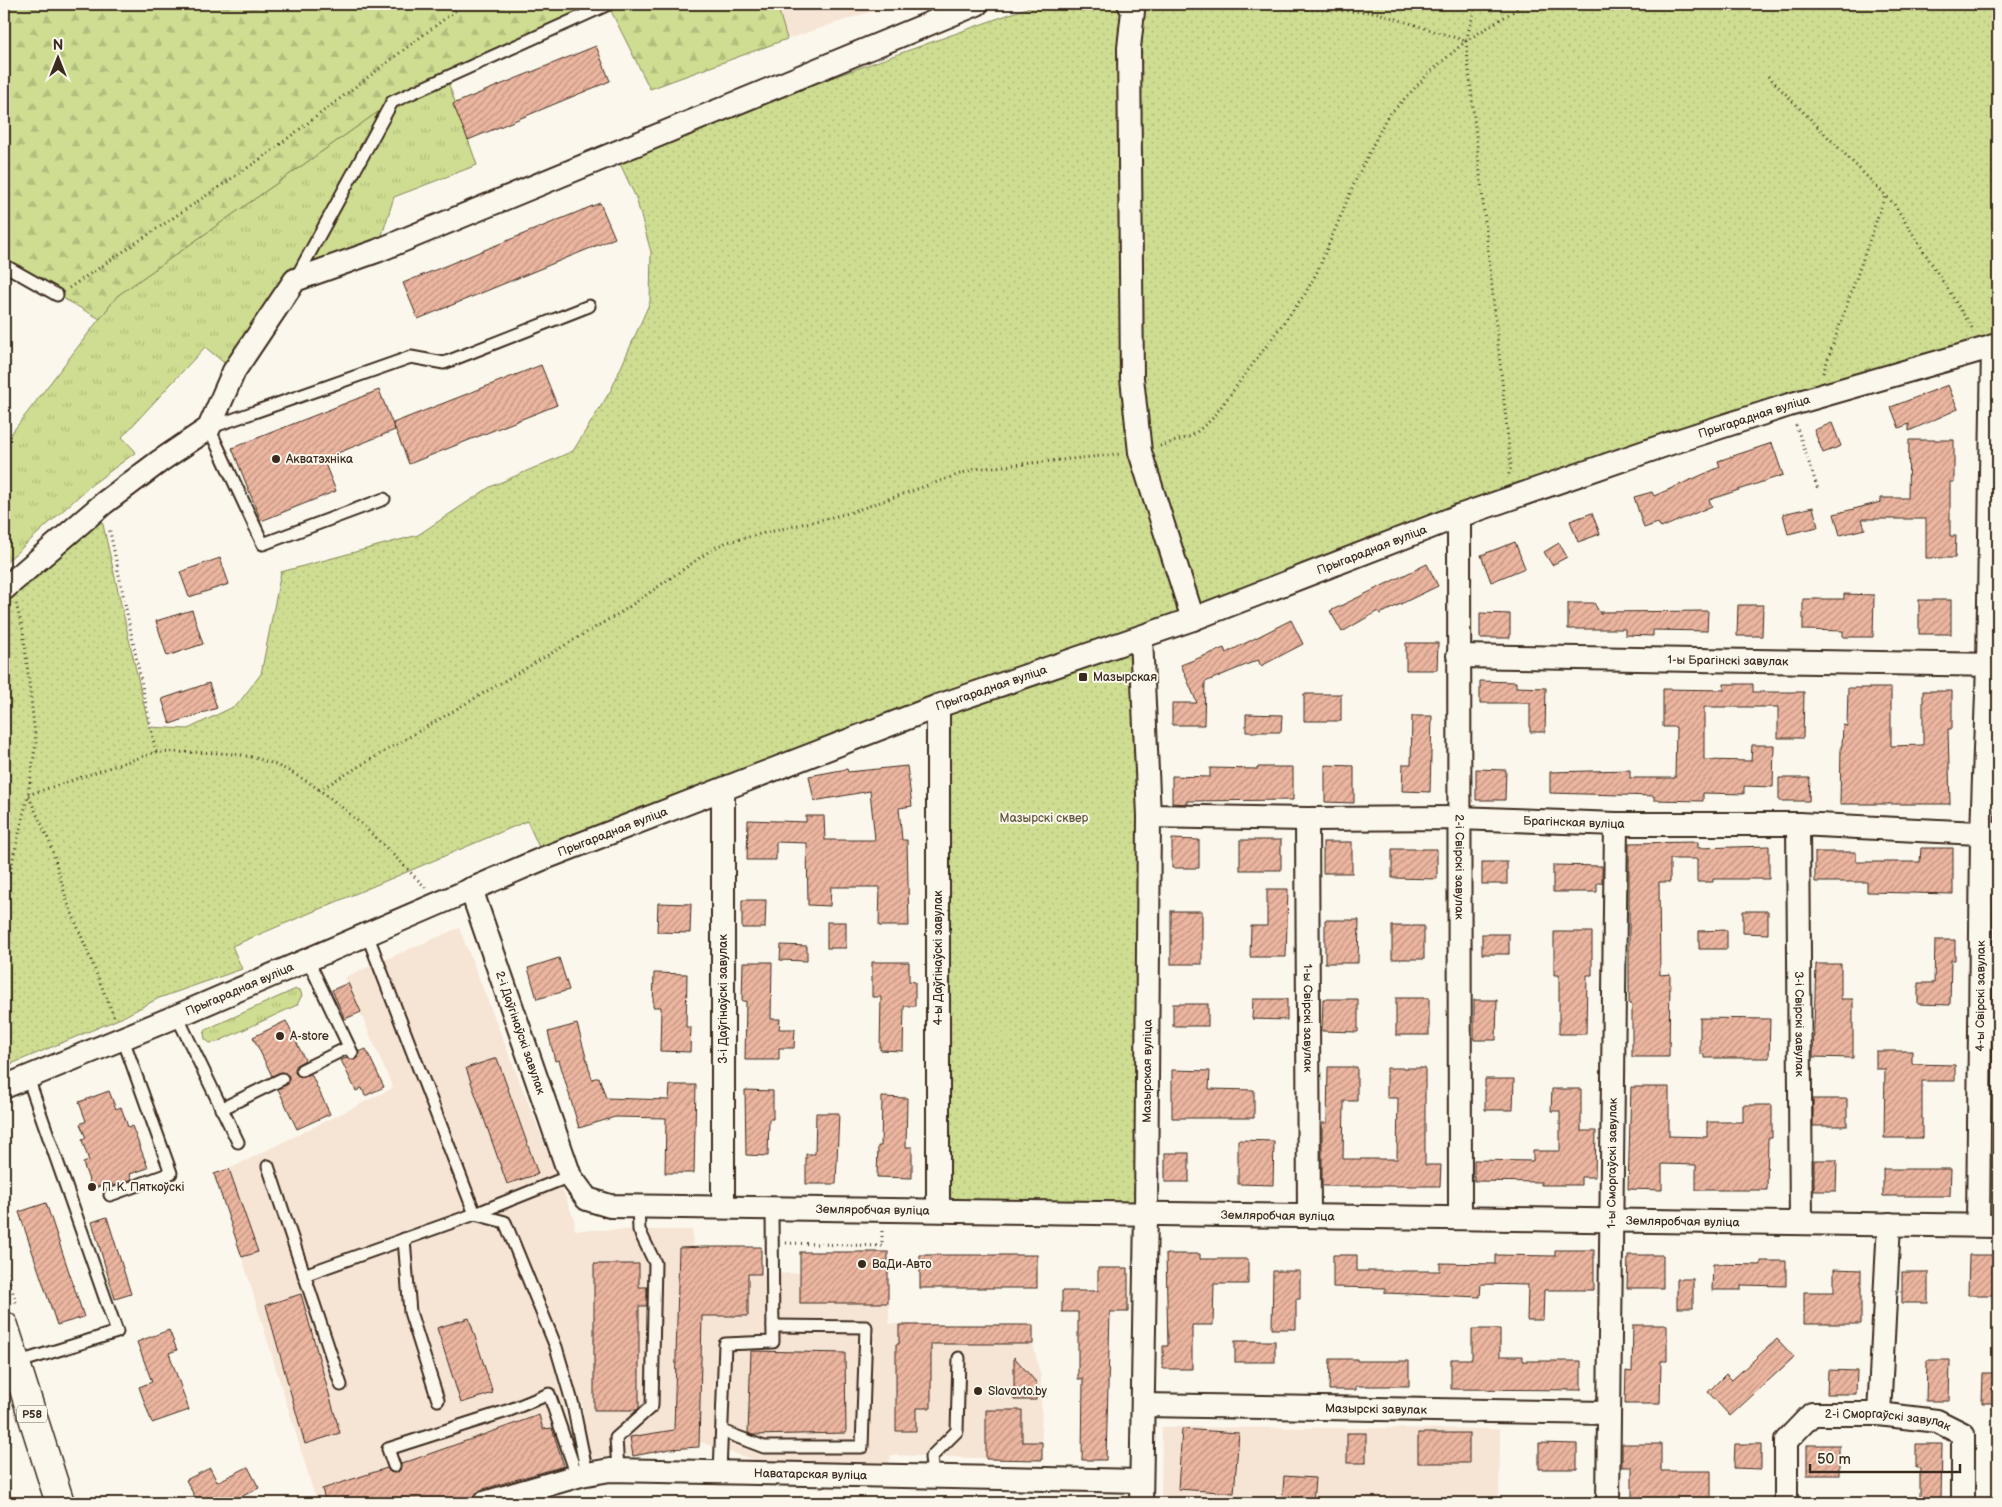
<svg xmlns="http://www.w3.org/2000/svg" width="2002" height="1507" font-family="'Balsamiq Sans',sans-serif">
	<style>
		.built { fill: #f6e4d5 }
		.grass { fill: url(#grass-tufts); stroke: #848458 }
		.forest { fill: url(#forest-firs); stroke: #848458 }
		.park { fill: url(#park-dots); stroke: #848458 }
		.building { fill: url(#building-hatch); stroke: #3b2a1e }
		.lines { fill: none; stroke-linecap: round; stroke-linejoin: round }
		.service-casing { stroke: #3b2a1e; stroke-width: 15 }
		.minor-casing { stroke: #3b2a1e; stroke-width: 26 }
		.primary-casing { stroke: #3b2a1e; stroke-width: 31 }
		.path { stroke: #3b2a1e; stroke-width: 3; stroke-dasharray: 1 4; stroke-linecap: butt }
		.service { stroke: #fbf7ec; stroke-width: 11 }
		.minor { stroke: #fbf7ec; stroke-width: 22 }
		.primary { stroke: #fbf7ec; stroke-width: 28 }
		.poi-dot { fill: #3b2a1e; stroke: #fbf7ec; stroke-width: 2 }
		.labels { text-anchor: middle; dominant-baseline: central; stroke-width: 4; stroke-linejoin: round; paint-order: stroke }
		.shield { fill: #fbf7ec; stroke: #75685c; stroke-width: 1 }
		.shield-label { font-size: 11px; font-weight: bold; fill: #3b2a1e }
		.street-label { font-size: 12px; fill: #3b2a1e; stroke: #fbf7ec }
		.poi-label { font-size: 12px; fill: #3b2a1e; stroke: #fbf7ec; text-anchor: start }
		.park-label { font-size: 12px; fill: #60573b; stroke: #fbf7ec }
	</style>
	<defs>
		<pattern id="grass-tufts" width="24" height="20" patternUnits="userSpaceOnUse" patternTransform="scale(1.25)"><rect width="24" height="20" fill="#cedd91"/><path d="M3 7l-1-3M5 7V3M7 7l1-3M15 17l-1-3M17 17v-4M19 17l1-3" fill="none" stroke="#b2be7d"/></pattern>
		<pattern id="forest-firs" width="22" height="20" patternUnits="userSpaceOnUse" patternTransform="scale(1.25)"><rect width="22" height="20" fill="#cedd91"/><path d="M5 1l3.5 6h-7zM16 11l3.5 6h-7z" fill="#b2be7d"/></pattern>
		<pattern id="park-dots" width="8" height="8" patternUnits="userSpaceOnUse" patternTransform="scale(1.25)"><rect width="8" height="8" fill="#cedd91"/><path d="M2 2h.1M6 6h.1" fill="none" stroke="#b2be7d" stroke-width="1.8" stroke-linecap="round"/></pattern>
		<pattern id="building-hatch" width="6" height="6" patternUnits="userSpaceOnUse" patternTransform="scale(1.25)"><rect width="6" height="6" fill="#ecb6a0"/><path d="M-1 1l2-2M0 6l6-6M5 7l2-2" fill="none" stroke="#c09482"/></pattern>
	</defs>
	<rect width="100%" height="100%" fill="#fbf7ec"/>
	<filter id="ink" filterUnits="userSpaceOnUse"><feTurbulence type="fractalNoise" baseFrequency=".02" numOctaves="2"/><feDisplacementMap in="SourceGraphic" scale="10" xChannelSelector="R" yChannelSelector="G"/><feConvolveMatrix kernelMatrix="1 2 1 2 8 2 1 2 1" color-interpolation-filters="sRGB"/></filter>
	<g filter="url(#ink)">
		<!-- built -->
		<g class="built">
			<path d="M777,4h117l-107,35z"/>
			<path d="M459,928l115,291 1,11h117l1,18 68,-1v27l39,-1v-21h88l1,72 144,1v19l8,34 1,82 -151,-5 -2,8 -131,-2 -58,-19 -1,5 -29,2 -37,7 -44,2 -7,-56 -19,5 15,48 -15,5 2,9 -107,34h-141l-75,-246 -28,-82 15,-6 164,-81 -48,-111z"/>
			<path d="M1162,1427l338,2 -1,74h-338z"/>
		</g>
		<!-- grass -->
		<g class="grass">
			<path d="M447,79l30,86 -83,32 -17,54 -82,29 -61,91 -29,-24 -83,90 14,15 -46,34 -86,78v-121l113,-147 275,-194z"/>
			<path d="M296,989l4,1 2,5 -5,10 -80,37 -7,1 -5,-4 -1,-6 3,-4z"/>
		</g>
		<!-- forest -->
		<path class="forest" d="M4,4h773l10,35 -137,50 -42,-84 -216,97 -275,194 -17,23 -96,-54z"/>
		<!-- park -->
		<g class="park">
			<path d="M1038,4h960v339l-210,60 -1245,453 -16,-35 -295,125 10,23 -83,29 -38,20 -117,49v-469l97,-82 48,211 39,2 49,-24 24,-31 20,-102 137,-37 72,-48 83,-36 38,-61 39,-88 1,-50 -15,-54 -20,-43z"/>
			<path d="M1141,637l5,576 -208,-3v-504z"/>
		</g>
		<!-- building -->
		<g class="building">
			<path d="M596,46l14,35 -142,59 -15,-36z"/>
			<path d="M600,203l15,35 -197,81 -15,-36z"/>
			<path d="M541,365l16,40 -148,59 -16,-41z"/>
			<path d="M1948,385l10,24 -49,22v-7l-10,4 -8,-21z"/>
			<path d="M379,390l16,40 -72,29 13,32 -75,30 -29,-73z"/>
			<path d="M1832,423l9,23 -18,7 -9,-23z"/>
			<path d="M1909,440h45v42h-4v54h6l-1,22h-29v-39h-64l3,10 -25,6 -6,-21 47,-12v-4h27z"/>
			<path d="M1772,443l11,32 -74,25 3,6 -51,22 -3,-5 -14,5 -10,-31 18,-5 2,4 66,-29 -2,-6z"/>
			<path d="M1813,507l5,20 -30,7 -5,-20z"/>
			<path d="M1592,513l8,21 -22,8 -8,-21z"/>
			<path d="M1515,542l10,26 -34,14 -10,-27z"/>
			<path d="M1559,543l8,14 -15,8 -8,-13z"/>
			<path d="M220,558l9,26 -40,13 -9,-25z"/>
			<path d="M1427,564l11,22 -58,28 -2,-3 -36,21 -12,-21z"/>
			<path d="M1844,594l30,1 -1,42h-30v-6l-40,-1v-31h41z"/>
			<rect x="1919" y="600" width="32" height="34"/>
			<path d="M1568,603h26l7,12v-3l107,-1 -1,20 -54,-1v6l-28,-1v-6h-57z"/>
			<path d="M1738,605h25l-1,31h-25z"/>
			<path d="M192,610l11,34 -36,12 -11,-35z"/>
			<path d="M1480,613l30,1v24h-30z"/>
			<path d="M1291,620l12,24 -42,22 -3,-6 -53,22 -1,43h-32v-22h25l-16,-38 43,-17 2,5z"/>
			<path d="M1406,643h32l-1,27h-31z"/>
			<path d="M1480,681l36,1v5l30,1 -1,44h-15v-29h-50z"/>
			<path d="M209,683l8,25 -47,16 -8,-25z"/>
			<path d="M1724,684h29v8h51l-1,46h-25v-31h-74v53l47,1 1,-16h22l-1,42 -29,-1v8l-41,-1v8l-49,-1v-4l-104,-3v-21l80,-2v8h45l1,-51h-13v-38l61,1z"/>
			<path d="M1848,688h43v58l32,-1v-54h29v38h-4l2,75h-110l1,-58h1l1,-21 4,1z"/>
			<rect x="1304" y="694" width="37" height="27"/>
			<path d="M1246,714l36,1 -1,17h-35z"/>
			<path d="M1412,716h20l-2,76 -28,-1 1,-27h8z"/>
			<path d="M1325,765l29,1v37l-29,-1z"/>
			<path d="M907,766l5,40 -13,2 3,32h5l2,86h-30l1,-39h-49l-1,19 -22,-1 -1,-62 -31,-1v18h-29l1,-40 58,2v-6h18l1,24h50l-5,-49 -56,10 -5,-25 38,-7 1,3z"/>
			<path d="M1258,767h35v33l-106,1v3l-15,-1v-27l38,1v-9l48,1z"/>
			<path d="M1476,769l30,1 -1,30h-29z"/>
			<path d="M1779,778h31l-1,23h-30z"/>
			<path d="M1172,839l27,1v28h-27z"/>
			<rect x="1240" y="840" width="41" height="30"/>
			<rect x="1323" y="842" width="29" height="31"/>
			<path d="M1698,842v6l71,-2v33h-56v3h-16v-23h-27v23h-11l1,93 10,-1 -1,83h-37v-53h-3v-161z"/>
			<path d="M1921,848h32v46l-86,-2v-10h-52v-30h41v10h64z"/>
			<path d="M1392,849h45v30l-45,-1z"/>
			<rect x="1482" y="862" width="25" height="22"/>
			<path d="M1553,865l49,1v17h-5v9h-44z"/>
			<path d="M1267,889h21l-2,68h-36l1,-31h16z"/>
			<path d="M742,900h24l-1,28h-23z"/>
			<path d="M658,903l33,1 -1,29 -33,-1z"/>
			<rect x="1171" y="911" width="31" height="53"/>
			<path d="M1743,911h25v23l-25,-1z"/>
			<path d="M1325,920h34l-1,43h-33z"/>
			<rect x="827" y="922" width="19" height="26"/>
			<rect x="1392" y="926" width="32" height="33"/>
			<path d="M1727,930v19h-28v-18z"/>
			<path d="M1554,932h38v43h-5l-1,59h-27v-59h-5z"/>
			<rect x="1482" y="934" width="27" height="20"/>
			<path d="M1935,940h20v20h-4l-1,45 -32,-1v-21h16z"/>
			<path d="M781,945l26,1v15l-27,-1z"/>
			<path d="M559,958l10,32 -32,9 -9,-31z"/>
			<path d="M743,962h29l-1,57h9l-1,10h16l-1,19h-15v12h-34l1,-59h-4z"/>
			<path d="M872,962h37v19l6,1v24h-11l-1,45 -23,-1 1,-53h-9z"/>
			<path d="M1816,964h25v35h12v59l-40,-1z"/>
			<path d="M654,973l33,1 -1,53h5l-1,25 -30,-1 1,-44h-8z"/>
			<path d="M348,983l13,29 -16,7 -13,-29z"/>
			<rect x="1396" y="998" width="33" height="37"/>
			<path d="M1253,999h34v21l-35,-1z"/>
			<path d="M1323,999h35v33l-36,-1z"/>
			<path d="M1474,1000h23l-1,40h-22z"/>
			<rect x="1173" y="1004" width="35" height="22"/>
			<path d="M1700,1018l70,1 -1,39h-65v-4h-4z"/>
			<path d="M286,1021l19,39 -9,5 -1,8 6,4 10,-3 19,40 -33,15 -19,-40 10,-5 1,-8 -7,-4 -10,4 -19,-39z"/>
			<path d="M577,1024l15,55 7,-2 7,21 63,2 1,-15h26l-2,88h-29l1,-55 -51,-1 -36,11 -20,-68 -4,1 -7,-29z"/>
			<path d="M366,1049l18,38 -19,9 -3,-8 -6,3 -15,-31 6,-2 8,2 4,-8z"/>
			<path d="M1876,1051h36v13l43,1v16h-33v57h-38l1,-69h-9z"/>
			<path d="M497,1058l41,116 -31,10 -41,-116z"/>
			<path d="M1328,1067h29v34h-13l-1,58h54l1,-61h-11v-30h38v97h16l-1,21h-118v-63h5z"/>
			<path d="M1172,1070l38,1 -1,18 45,1v28h-82z"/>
			<path d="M1485,1079h29l-1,31h-28z"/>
			<path d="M1631,1087h38v49l38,1v-15h36v-17h29v33h-4l-1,52h-71v-25l-34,-1v26l-34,-1z"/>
			<path d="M1552,1089h29v42h15l-1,46h-14v8h-40v-3l-67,-1v-21l59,1v-10h27v-40h-9z"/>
			<path d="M745,1090l28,1v28h-4l-1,37 -22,-1z"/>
			<path d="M109,1091l7,18 5,-2 7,20 4,-1 16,42 -18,6 2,5 -19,7 -2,-4 -19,7 -9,-26 6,-2 -7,-21 4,-2 -6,-14 6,-3 -7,-19z"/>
			<path d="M882,1097l25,1 -1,49h6v31l-35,-1 1,-31h3z"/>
			<rect x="1813" y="1099" width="34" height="27"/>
			<path d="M816,1113h23l-3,71h-30v-30h9z"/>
			<path d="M1238,1140l36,1 -1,44 -35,-1z"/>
			<rect x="1165" y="1153" width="24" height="29"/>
			<path d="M1814,1160h23l-1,31h-22z"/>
			<path d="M229,1169l29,83 -16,5 -28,-83z"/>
			<path d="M1883,1169h68l-1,27h-67z"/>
			<path d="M46,1203l38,114 -27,8 -38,-113z"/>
			<path d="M107,1217l24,77 -16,5 -23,-77z"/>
			<path d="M704,1247h57v27h-13v42h-46l-3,131 -29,2 -37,7 -3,-19 44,-7 5,-182z"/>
			<path d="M1555,1250h39v40h-50l-1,30h-16l1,-35 -47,-1 -1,13 -95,-4v-5l-52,-1v-32h24v16h83v-8l55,1v-9l60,1z"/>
			<rect x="800" y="1252" width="88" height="51"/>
			<path d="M1166,1254h34v5h48v25h-34l-1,41h-21v44h-29v-23h5z"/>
			<rect x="920" y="1255" width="117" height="33"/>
			<path d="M1628,1255h35v33h-36z"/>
			<path d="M1969,1255h25l-1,40h-25z"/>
			<path d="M1761,1261h25v25l-45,-1v5h-29l1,-26 48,1z"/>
			<path d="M594,1264h45v23h8v19h-8v102l-2,2h-43z"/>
			<path d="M1098,1268h30v44h-18l-4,148h-24l1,-81h-5v-67h-16v-21h36z"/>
			<path d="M1834,1269l27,1v54h-57v-32h30z"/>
			<path d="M1273,1271h27v28h-4v30h-24z"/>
			<rect x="1902" y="1272" width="26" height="31"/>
			<rect x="1677" y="1279" width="16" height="29"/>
			<path d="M301,1294l39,139 -35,11 -39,-139z"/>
			<path d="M469,1318l24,75 -32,10 -24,-75z"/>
			<path d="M899,1325h134v19h-102v64h-15v23h-20v-87h3z"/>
			<path d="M1633,1325h34v36h-6l-1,43h-35l1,-33 6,1z"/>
			<path d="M1472,1329h28v27h23v5h58v29l-130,-1v-30h21z"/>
			<path d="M169,1330l8,20 -8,3 20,57 -37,13 -13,-36 13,-5 -15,-40z"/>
			<path d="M1777,1339l17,18 -64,59 -22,-24 18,-18 6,6z"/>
			<rect x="1235" y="1341" width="40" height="21"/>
			<path d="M751,1351l94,2 1,80 -94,2 -4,-2z"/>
			<path d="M1014,1357l22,25v18h-22z"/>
			<path d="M1330,1359h27v2h52v25h-53v4h-27z"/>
			<path d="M1927,1360h23l-1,41h-23z"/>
			<path d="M1828,1370l29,1 -1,23h-29z"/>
			<path d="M1983,1373h15v30h-16z"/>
			<path d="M986,1410h36v32h20v18l-56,-1z"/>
			<path d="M539,1415l4,14 9,-1 12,38 -84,24 -8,9 -14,4h-132l-4,-14 65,-21 3,4 6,1 4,-3 1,-6z"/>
			<path d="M1182,1429l57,4 -5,60 -56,-4z"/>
			<rect x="1347" y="1433" width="19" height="30"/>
			<rect x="1418" y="1433" width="51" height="30"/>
			<path d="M1539,1443l38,1v25h-38z"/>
			<path d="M1622,1444h39v27h50v32h-79v-36h-10z"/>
			<path d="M1735,1444h26v25l-27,-1z"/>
			<path d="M1916,1444h26l-1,59h-21v-35h-4z"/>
			<rect x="1807" y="1445" width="32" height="30"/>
			<path d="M248,1467l11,21 -31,15h-30l-12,-23 24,-12 7,14z"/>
			<path d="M1284,1476l31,2 -2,25h-31z"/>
		</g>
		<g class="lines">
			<defs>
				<g id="service">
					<path d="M4,265l53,30"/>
					<path d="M296,278l96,-176 217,-98"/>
					<path d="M384,499l-121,45 -54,-116 202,-71 33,6 145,-57"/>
					<path d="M367,934l108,280"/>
					<path d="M308,960l44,93"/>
					<path d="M177,1016l61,126"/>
					<path d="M302,1070l47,-23"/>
					<path d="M221,1109l61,-30"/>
					<path d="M268,1166l73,219"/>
					<path d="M110,1195l61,-22 -48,-134"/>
					<path d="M475,1214l30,8 51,125 17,58 14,69"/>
					<path d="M404,1239l6,73 28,88"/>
					<path d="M304,1275l171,-61 95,-38"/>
					<path d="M16,1363l101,-31 -89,-254"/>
					<path d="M722,1431l42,16h98l4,-120 -93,-1"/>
					<path d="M394,1466l-6,-17 122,-39 39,-16 28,82"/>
					<path d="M618,1470l-2,-32 36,-32 3,-143 -16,-33 -1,-24"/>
					<path d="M720,1472l5,-128 48,-2 -1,-134"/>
					<path d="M933,1477l-2,-20 26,-26 2,-73"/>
				</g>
				<g id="minor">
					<path d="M1129,4l4,7 -4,37 3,330 8,74 53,167"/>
					<path id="s1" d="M1459,516l1,702"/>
					<path d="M4,589l100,-86 56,-42 49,-33 25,-57 61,-91 82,-29 600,-247"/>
					<path id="s2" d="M1458,656l540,9"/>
					<path d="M723,790v417"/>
					<path id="s3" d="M1149,816l158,3 152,-1 157,6h182l200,10"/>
					<path id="s4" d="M1307,819l2,397"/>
					<path id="s5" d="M1798,824l3,399"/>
					<path id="s6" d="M471,889l99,287 17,23 23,7 1388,20"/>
					<path id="s7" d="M4,1087l173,-71 365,-157 396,-153 255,-87 266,-103 212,-73 118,-38 209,-60"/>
					<path d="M938,1210v-504"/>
					<path id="s8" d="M1978,1225l4,-391 6,-169 5,-319"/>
					<path id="s9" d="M1144,1405l464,8"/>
					<path d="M1879,1414l10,-190"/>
					<path id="s10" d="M484,1503l97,-28 29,-5 531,11"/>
					<path id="s11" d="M1141,1503l5,-290 3,-397 -8,-179"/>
					<path id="s12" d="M1608,1503l8,-679"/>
					<path id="s13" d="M1786,1503v-62l26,-27h67l58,7 26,13v69"/>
				</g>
				<path id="primary" d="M4,1326l56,177"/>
			</defs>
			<!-- service casing -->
			<use href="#service" class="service-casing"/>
			<!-- minor casing -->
			<use href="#minor" class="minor-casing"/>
			<!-- primary casing -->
			<use href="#primary" class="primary-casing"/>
			<!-- path -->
			<g class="path">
				<path d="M1207,4l167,8 92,29 10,-37"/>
				<path d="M1151,9l56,-5"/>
				<path d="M1466,41l45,426 -3,10"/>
				<path d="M1768,76l126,128 80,127"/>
				<path d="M69,288l193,-130 202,-154"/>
				<path d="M1823,373l62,-177"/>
				<path d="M1796,425l22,64"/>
				<path d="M1160,446l32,-10 20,-17 93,-125 13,-24 39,-93 30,-60 43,-45 36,-31 59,-37"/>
				<path d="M16,604l7,26 13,113 -8,52 22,48 17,58 48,118"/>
				<path d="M156,752c31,1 78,-2 106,8 60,18 120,84 164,128"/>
				<path d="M319,790l304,-179 91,-63 13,-6 122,-29 125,-44 146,-15"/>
				<path d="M4,897l24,-102 128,-43 -47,-225"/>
				<path d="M786,1243l96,3v-17"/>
				<path d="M4,1263l13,43"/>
			</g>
			<!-- service -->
			<use href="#service" class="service"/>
			<!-- minor -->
			<use href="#minor" class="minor"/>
			<!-- primary -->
			<use href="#primary" class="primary"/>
		</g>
	</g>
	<!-- markers -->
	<g class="poi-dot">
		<circle cx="276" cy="459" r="5"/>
		<rect x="1078" y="672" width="10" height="10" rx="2.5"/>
		<circle cx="280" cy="1036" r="5"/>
		<circle cx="92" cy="1187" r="5"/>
		<circle cx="862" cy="1264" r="5"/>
		<circle cx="978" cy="1391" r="5"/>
	</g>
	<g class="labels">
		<!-- shield labels -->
		<rect class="shield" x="17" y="1405.5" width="30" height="17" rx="4"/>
		<g class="shield-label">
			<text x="32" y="1414">Р58</text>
		</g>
		<!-- street labels -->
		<g class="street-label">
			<text stroke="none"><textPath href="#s7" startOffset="1875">Прыгарадная вуліца</textPath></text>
			<text stroke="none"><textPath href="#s7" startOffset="1470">Прыгарадная вуліца</textPath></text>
			<text stroke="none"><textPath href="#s2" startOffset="270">1-ы Брагінскі завулак</textPath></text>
			<text stroke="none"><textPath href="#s7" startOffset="1065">Прыгарадная вуліца</textPath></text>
			<text stroke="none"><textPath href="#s3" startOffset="425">Брагінская вуліца</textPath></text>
			<text stroke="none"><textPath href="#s7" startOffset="660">Прыгарадная вуліца</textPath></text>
			<text stroke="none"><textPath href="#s1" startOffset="351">2-і Свірскі завулак</textPath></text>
			<text transform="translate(938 958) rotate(-90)">4-ы Даўгінаўскі завулак</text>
			<text stroke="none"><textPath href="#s7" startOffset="255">Прыгарадная вуліца</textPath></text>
			<text stroke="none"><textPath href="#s8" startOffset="229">4-ы Свірскі завулак</textPath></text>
			<text transform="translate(723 999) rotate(-90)">3-і Даўгінаўскі завулак</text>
			<text stroke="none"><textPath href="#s4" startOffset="199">1-ы Свірскі завулак</textPath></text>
			<text stroke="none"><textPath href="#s5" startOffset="200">3-і Свірскі завулак</textPath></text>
			<text stroke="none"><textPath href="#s6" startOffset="152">2-і Даўгінаўскі завулак</textPath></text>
			<text stroke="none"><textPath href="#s11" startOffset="432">Мазырская вуліца</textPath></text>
			<text stroke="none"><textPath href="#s12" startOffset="340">1-ы Сморгаўскі завулак</textPath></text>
			<text stroke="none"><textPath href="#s6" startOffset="619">Земляробчая вуліца</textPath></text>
			<text stroke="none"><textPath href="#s6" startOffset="1024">Земляробчая вуліца</textPath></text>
			<text stroke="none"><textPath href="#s6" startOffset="1429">Земляробчая вуліца</textPath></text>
			<text stroke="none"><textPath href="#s9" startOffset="232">Мазырскі завулак</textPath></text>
			<text stroke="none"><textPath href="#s13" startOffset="176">2-і Сморгаўскі завулак</textPath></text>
			<text stroke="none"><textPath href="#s10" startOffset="331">Наватарская вуліца</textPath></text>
		</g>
		<!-- poi labels -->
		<g class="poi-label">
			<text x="286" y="459">Акватэхніка</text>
			<text x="1093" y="677">Мазырская</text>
			<text x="290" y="1036">А-store</text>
			<text x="102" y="1187">П. К. Пяткоўскі</text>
			<text x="872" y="1264">ВаДи-Авто</text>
			<text x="988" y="1391">Slavavto.by</text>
		</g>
		<!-- park labels -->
		<g class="park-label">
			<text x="1044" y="818">Мазырскі сквер</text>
		</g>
	</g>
	<!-- margin -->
	<rect width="2002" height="1507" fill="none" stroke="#fbf7ec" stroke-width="20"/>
	<rect x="10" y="10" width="1982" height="1487" fill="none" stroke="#3b2a1e" stroke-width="2" filter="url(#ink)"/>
	<!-- north arrow -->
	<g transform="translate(58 58)" stroke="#fbf7ec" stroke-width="4" paint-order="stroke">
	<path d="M0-4L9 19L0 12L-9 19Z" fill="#3b2a1e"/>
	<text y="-8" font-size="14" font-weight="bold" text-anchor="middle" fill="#3b2a1e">N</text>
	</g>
	<!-- scale -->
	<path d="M1810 1464v8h150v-8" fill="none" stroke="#3b2a1e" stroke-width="2.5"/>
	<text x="1817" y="1464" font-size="15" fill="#3b2a1e" stroke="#fbf7ec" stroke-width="4" paint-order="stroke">50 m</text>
</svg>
